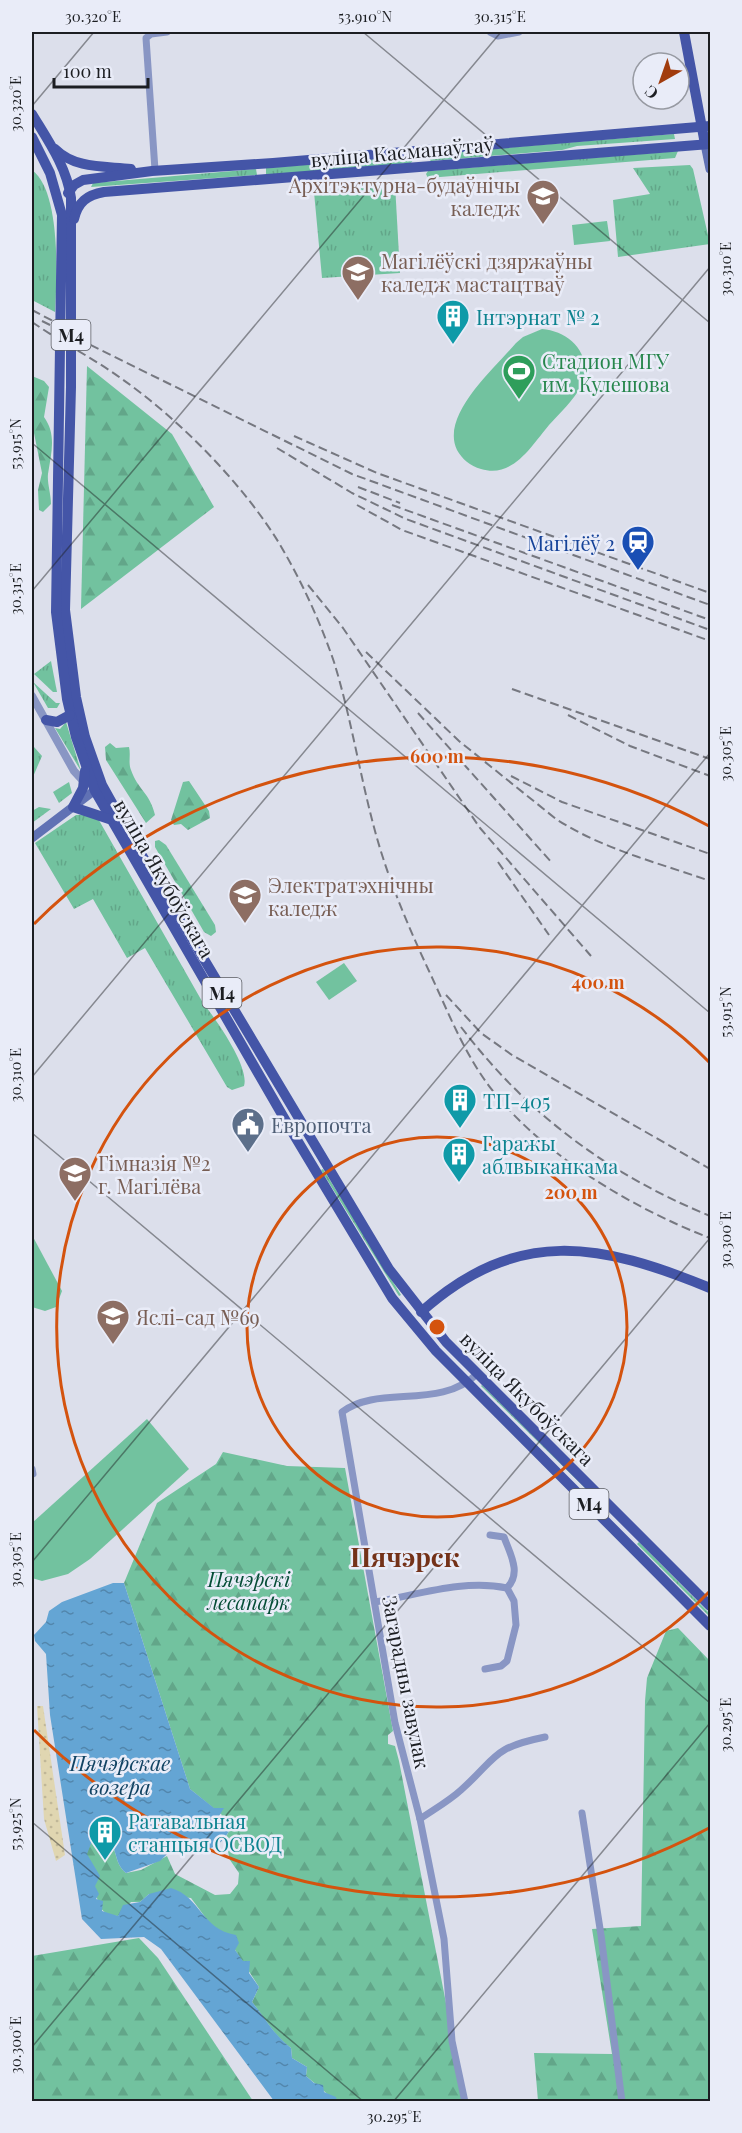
<svg xmlns="http://www.w3.org/2000/svg" width="742" height="2133" font-family="'Playfair Display',serif">
	<style>
		.grass { fill: url(#grass-tufts) }
		.forest { fill: url(#forest-firs) }
		.sand { fill: url(#sand-dots) }
		.pitch { fill: #72c29f }
		.water { fill: url(#water-ripples) }
		.lines { fill: none; stroke-linecap: round; stroke-linejoin: round }
		.minor { stroke: #8996c4; stroke-width: 7 }
		.tertiary { stroke: #8996c4; stroke-width: 8 }
		.secondary { stroke: #6071b4; stroke-width: 9 }
		.primary { stroke: #4455a7; stroke-width: 10 }
		.rail { stroke: #767880; stroke-width: 2; stroke-dasharray: 9 4.5; stroke-linecap: butt }
		.ticks { fill: none; stroke: #1c1e22; stroke-width: 1.5; stroke-opacity: 0.45 }
		.ring { fill: none; stroke: #d4530e; stroke-width: 3 }
		.labels { text-anchor: middle; dominant-baseline: central; stroke-width: 5; stroke-linejoin: round; paint-order: stroke }
		.shield { fill: #e9ecf8; stroke: #5a5c62; stroke-width: 1.5 }
		.shield-label { font-size: 18px; font-weight: bold; fill: #1c1e22 }
		.street-label { font-size: 20px; fill: #1c1e22; stroke: #e9ecf8 }
		.education-label { font-size: 20px; fill: #785e54; stroke: #e9ecf8; text-anchor: start }
		.culture-label { font-size: 20px; fill: #0d838f; stroke: #e9ecf8; text-anchor: start }
		.leisure-label { font-size: 20px; fill: #27864d; stroke: #e9ecf8; text-anchor: start }
		.transit-label { font-size: 20px; fill: #164399; stroke: #e9ecf8; text-anchor: end }
		.service-label { font-size: 20px; fill: #4e5e75; stroke: #e9ecf8; text-anchor: start }
		.park-label { font-size: 20px; font-style: italic; fill: #054d36; stroke: #e9ecf8 }
		.water-label { font-size: 21px; font-style: italic; fill: #114363; stroke: #e9ecf8 }
		.district-label { font-size: 26px; font-weight: bold; fill: #743219; stroke: #e9ecf8 }
		.centre { fill: #d4530e; stroke: #e9ecf8; stroke-width: 3 }
		.ring-label { font-size: 18px; text-anchor: middle; font-weight: bold; fill: #d4530e; stroke: #e9ecf8; stroke-width: 5; stroke-linejoin: round; paint-order: stroke }
		.neatline { fill: none; stroke: #1c1e22; stroke-width: 2 }
		.ticks-label { font-size: 15px; text-anchor: middle; fill: #1c1e22 }
	</style>
	<defs>
		<pattern id="grass-tufts" width="24" height="20" patternUnits="userSpaceOnUse" patternTransform="scale(1.5)"><rect width="24" height="20" fill="#72c29f"/><path d="M3 7l-1-3M5 7V3M7 7l1-3M15 17l-1-3M17 17v-4M19 17l1-3" fill="none" stroke="#62a689"/></pattern>
		<pattern id="forest-firs" width="22" height="20" patternUnits="userSpaceOnUse" patternTransform="scale(1.5)"><rect width="22" height="20" fill="#72c29f"/><path d="M5 1l3.5 6h-7zM16 11l3.5 6h-7z" fill="#62a689"/></pattern>
		<pattern id="sand-dots" width="8" height="8" patternUnits="userSpaceOnUse" patternTransform="scale(1.5)"><rect width="8" height="8" fill="#e0d6b1"/><path d="M2 2h.1M6 6h.1" fill="none" stroke="#c0b798" stroke-width="1.8" stroke-linecap="round"/></pattern>
		<pattern id="water-ripples" width="26" height="14" patternUnits="userSpaceOnUse" patternTransform="scale(1.5)"><rect width="26" height="14" fill="#64a5d4"/><path d="M2 4q2-2 4 0t4 0M15 11q2-2 4 0t4 0" fill="none" stroke="#5286ac"/></pattern>
	</defs>
	<rect width="100%" height="100%" fill="#dcdfeb"/>
	<!-- grass -->
	<g class="grass">
		<path d="M674,134l1,5 -98,7 -15,4 -131,11 -3,-3 2,-4z"/>
		<path d="M678,151l-3,7 -247,20 -2,-4 2,-3z"/>
		<path d="M410,156l3,4 -2,3 -145,12v-7z"/>
		<path d="M690,165l3,4 17,75 -92,13 -5,-57 37,-6 -17,-26z"/>
		<path d="M256,169l1,6 -166,12 2,-4z"/>
		<path d="M32,170c29,21 25,109 23,142l-23,-12z"/>
		<path d="M395,184l5,89 -78,5 -8,-86z"/>
		<path d="M51,661l6,31h-4l-19,-18z"/>
		<path d="M33,682l23,21h4l-3,5h-9z"/>
		<path d="M66,722l15,49 -26,-43 5,1z"/>
		<path d="M34,747l8,9 -10,23z"/>
		<path d="M69,782l3,11 -13,10 -6,-11z"/>
		<path d="M39,807l12,2 -19,14v-12z"/>
		<path d="M92,814l4,1 107,188c12,15 47,64 41,83l-12,4 -5,-3 -82,-139 -18,10 -34,-59 -19,10 -39,-66 41,-28z"/>
		<path d="M323,1169l78,126 -2,1 -78,-126z"/>
		<path d="M482,1385l153,152 -154,-151z"/>
		<path d="M639,1542l71,72v3l-73,-73z"/>
	</g>
	<!-- forest -->
	<g class="forest">
		<path d="M87,366l85,68 42,73 -133,102z"/>
		<path d="M32,376l12,5 5,6 -5,30c13,18 7,37 4,57 -1,9 3,20 3,30l-8,8 -4,-2 -1,-20 4,-17 -10,-50z"/>
		<path d="M110,743l6,5 13,-1c2,8 -1,16 2,23 7,20 19,23 24,45l-9,8 -40,-63 -1,-13z"/>
		<path d="M189,781l20,30 1,7 -22,12 -7,-6 -7,1 -3,-5 12,-38z"/>
		<path d="M159,840l7,5 49,80 1,7 -5,4 -7,-4 -49,-85v-6z"/>
		<path d="M223,1452l64,14 58,2 48,263 -5,4v9l7,2 4,15 66,340 -128,1 -31,-26 1,-9 -15,-9 -1,-10c-18,-13 -25,-29 -39,-46l7,-15 -35,-54 -13,-8 -20,-27 -42,-4 -9,8h-9l-13,14c-22,-1 -20,-17 -24,-34 -2,-8 -7,-18 -7,-27 -1,-8 4,-16 8,-22 27,7 15,27 31,40l15,-3 26,-14 8,18 40,21 15,-1 8,-10 1,-11 -9,-13 -5,-21 4,-8 -12,-5 -1,-5 6,-6 -32,-26 -66,-206 33,-80 59,-39z"/>
		<path d="M678,1628l32,33v440h-172l-4,-48 78,1 -20,-125 49,-3 4,-225 2,-23 19,-47z"/>
		<path d="M139,1938l19,20 95,143h-221v-145z"/>
	</g>
	<!-- sand -->
	<path class="sand" d="M37,1706h6l22,149 -9,6 -12,-42z"/>
	<!-- pitch -->
	<g class="pitch">
		<path d="M607,221l3,20 -36,4 -2,-20z"/>
		<path d="M542,329c28,2 53,27 39,57 -7,14 -21,27 -32,39 -17,20 -36,54 -68,44 -11,-3 -19,-10 -24,-19 -17,-35 38,-82 59,-107l7,-6z"/>
		<path d="M344,963l13,18 -28,19 -13,-18z"/>
		<path d="M32,1235l30,56 -6,16 -11,4 -13,-4z"/>
		<path d="M147,1419l42,50 -99,90 -22,15 -26,7 -10,-3v-55z"/>
	</g>
	<!-- water -->
	<path class="water" d="M113,1583h11l66,206 24,19h10l-8,13 1,5 12,5c-13,24 -34,20 -58,19l-11,11 -34,12c-16,-13 -4,-33 -31,-40l-8,21 13,22 -5,10 4,8 -3,5 7,2 -1,10 16,5 5,-11 17,-3 9,-8 22,-6c30,9 30,41 65,47l3,8 -4,7 8,11h7l-1,12 10,14 -7,15c15,18 21,32 39,46l1,10 15,9 -1,9 8,7 9,2 1,7 12,5 1,4h-63l-113,-152 -17,-12 -43,2 -19,-20 -32,-204 -4,-61 -11,-13 -1,-6 12,-13 3,-11 13,-9z"/>
	<g class="lines">
		<!-- minor -->
		<g class="minor">
			<path d="M490,32l8,4 21,-4"/>
			<path d="M155,170l-9,-132 5,-4 16,-2"/>
			<path d="M32,1469l1,5"/>
			<path d="M375,1602c43,-7 88,-23 132,-14 15,-15 3,-34 -3,-51l-14,-2"/>
			<path d="M485,1669l16,-3 6,-5 9,-36 -2,-24 -7,-13"/>
			<path d="M582,1813l19,122 21,167"/>
			<path d="M420,1819c13,-9 29,-18 41,-29 37,-33 30,-42 84,-53"/>
			<path d="M465,2102l-13,-61 -8,-102 -24,-120 -25,-96 -53,-311c37,-28 98,-1 136,-39"/>
		</g>
		<!-- tertiary -->
		<path class="tertiary" d="M32,696l42,75 12,13"/>
		<!-- secondary -->
		<g class="secondary">
			<path d="M705,144l5,25"/>
			<path d="M32,838l67,-51"/>
		</g>
		<!-- primary -->
		<g class="primary">
			<path d="M684,32l21,112"/>
			<path d="M32,114c15,25 35,53 39,84v189l-6,223 11,87 9,40 17,48 29,52 258,432 57,73 264,264"/>
			<path d="M32,137l18,36 12,42 -6,397 11,87 9,38 19,54 196,339 101,168 44,53 274,275"/>
			<path d="M55,149c20,20 50,17 76,20"/>
			<path d="M68,193l6,-8 9,-5 69,-9 121,-8 437,-37"/>
			<path d="M74,219c4,-17 13,-24 30,-27l606,-48"/>
			<path d="M46,720l11,2 13,-7"/>
			<path d="M85,771l-2,17 -10,19 36,12"/>
			<path d="M421,1312c97,-86 179,-69 289,-24"/>
		</g>
		<!-- rail -->
		<g class="rail">
			<path d="M32,310l21,11"/>
			<path d="M42,321l310,153 358,131"/>
			<path d="M32,322c29,20 61,36 90,57 58,41 120,104 157,164 22,37 41,78 55,119 17,55 26,114 41,169 13,48 33,95 54,140 16,34 30,70 51,102 48,74 149,134 230,165"/>
			<path d="M294,436l83,37 333,120"/>
			<path d="M277,448l75,45 54,26 304,111"/>
			<path d="M358,487l42,16"/>
			<path d="M357,505l45,25 308,111"/>
			<path d="M392,505l318,115"/>
			<path d="M308,585l35,43 137,200 111,128"/>
			<path d="M366,652l93,89 97,78c46,30 103,44 154,62"/>
			<path d="M512,689l198,70"/>
			<path d="M418,713l135,151"/>
			<path d="M568,715l62,31 80,30"/>
			<path d="M511,776l51,26 148,52"/>
			<path d="M498,862l51,73"/>
			<path d="M446,995l35,38 31,22 198,114"/>
			<path d="M461,1027c67,88 147,147 249,189"/>
		</g>
	</g>
	<!-- ticks -->
	<path class="ticks" d="M363,32l347,291M32,106l62,-74M32,443l678,570M32,591l469,-559M32,1077l678,-810M32,1133l678,570M32,1562l678,-809M32,1822l332,280M32,2047l678,-809M393,2102l317,-379"/>
	<!-- distance rings -->
	<g class="ring">
		<circle cx="437" cy="1327" r="190"/>
		<path d="M710 1591A380 380 0 1 1 710 1063"/>
		<path d="M709 1828A570 570 0 0 1 34 1730M34 924A570 570 0 0 1 709 826"/>
	</g>
	<!-- icons -->
	<defs>
		<symbol id="university-pin" viewBox="-11 -11 22 30"><path d="M0 17L-7.5 6A9.5 9.5 0 1 1 7.5 6Z" fill="#8d6e63" stroke="#e9ecf8"/><path d="M0-5L7-2L0 1L-7-2ZM-4 1L0 2.5L4 1V4Q0 6-4 4Z" fill="#fff"/></symbol>
		<symbol id="building-pin" viewBox="-11 -11 22 30"><path d="M0 17L-7.5 6A9.5 9.5 0 1 1 7.5 6Z" fill="#0f9aa8" stroke="#e9ecf8"/><path d="M-4-6H4V6H1V3H-1V6H-4ZM-2.5-4.3h1.7v1.8h-1.7ZM.8-4.3h1.7v1.8H.8ZM-2.5-1h1.7V.8h-1.7ZM.8-1h1.7V.8H.8Z" fill="#fff"/></symbol>
		<symbol id="stadium-pin" viewBox="-11 -11 22 30"><path d="M0 17L-7.5 6A9.5 9.5 0 1 1 7.5 6Z" fill="#2e9e5b" stroke="#e9ecf8"/><path d="M0-5a6.5 5 0 1 0 0 10a6.5 5 0 1 0 0-10ZM-3.5-1.8h7v3.6h-7Z" fill="#fff"/></symbol>
		<symbol id="station-pin" viewBox="-11 -11 22 30"><path d="M0 17L-7.5 6A9.5 9.5 0 1 1 7.5 6Z" fill="#1a4fb4" stroke="#e9ecf8"/><path d="M-3-6H3Q5-6 5-4V2Q5 4 3 4L4.5 6H3L1.5 4h-3L-3 6H-4.5L-3 4Q-5 4-5 2V-4Q-5-6-3-6ZM-3.5-4v3h7v-3ZM-3.5 1v1.5H-2V1ZM2 1v1.5H3.5V1Z" fill="#fff"/></symbol>
		<symbol id="civic-pin" viewBox="-11 -11 22 30"><path d="M0 17L-7.5 6A9.5 9.5 0 1 1 7.5 6Z" fill="#5c6f8a" stroke="#e9ecf8"/><path d="M-.6-6.5H3V-4.5H.6V-3L4-1V1h2V6H-6V1h2V-1L-.6-3ZM-1.2 2.5V6h2.4V2.5Z" fill="#fff"/></symbol>
		<symbol id="school-pin" viewBox="-11 -11 22 30"><path d="M0 17L-7.5 6A9.5 9.5 0 1 1 7.5 6Z" fill="#8d6e63" stroke="#e9ecf8"/><path d="M0-5L7-2L0 1L-7-2ZM-4 1L0 2.5L4 1V4Q0 6-4 4Z" fill="#fff"/></symbol>
	</defs>
	<g fill-rule="evenodd">
		<use href="#university-pin" x="524" y="177" width="38" height="52"/>
		<use href="#university-pin" x="339" y="253" width="38" height="52"/>
		<use href="#building-pin" x="434" y="297" width="38" height="52"/>
		<use href="#stadium-pin" x="500" y="352" width="38" height="52"/>
		<use href="#station-pin" x="619" y="523" width="38" height="52"/>
		<use href="#university-pin" x="226" y="876" width="38" height="52"/>
		<use href="#building-pin" x="441" y="1081" width="38" height="52"/>
		<use href="#civic-pin" x="229" y="1105" width="38" height="52"/>
		<use href="#building-pin" x="440" y="1135" width="38" height="52"/>
		<use href="#school-pin" x="56" y="1154" width="38" height="52"/>
		<use href="#school-pin" x="94" y="1297" width="38" height="52"/>
		<use href="#building-pin" x="86" y="1813" width="38" height="52"/>
	</g>
	<g class="labels">
		<!-- shield labels -->
		<g class="shield">
			<rect x="51.5" y="320" width="39" height="30" rx="4.5"/>
			<rect x="202.5" y="978" width="39" height="30" rx="4.5"/>
			<rect x="569.5" y="1489" width="39" height="30" rx="4.5"/>
		</g>
		<g class="shield-label">
			<text x="71" y="335">М4</text>
			<text x="222" y="993">М4</text>
			<text x="589" y="1504">М4</text>
		</g>
		<!-- street labels -->
		<g class="street-label">
			<text transform="translate(402 151) rotate(-5)">вуліца Касманаўтаў</text>
			<text transform="translate(165 878) rotate(60)">вуліца Якубоўскага</text>
			<text transform="translate(528 1398) rotate(45)">вуліца Якубоўскага</text>
			<text transform="translate(407 1682) rotate(79)">Загарадны завулак</text>
		</g>
		<!-- education labels -->
		<g class="education-label">
			<text x="520" y="184" text-anchor="end">Архітэктурна-будаўнічы<tspan x="520" dy="23">каледж</tspan></text>
			<text x="381" y="260">Магілёўскі дзяржаўны<tspan x="381" dy="23">каледж мастацтваў</tspan></text>
			<text x="268" y="884">Электратэхнічны<tspan x="268" dy="23">каледж</tspan></text>
			<text x="98" y="1162">Гімназія №2<tspan x="98" dy="23">г. Магілёва</tspan></text>
			<text x="136" y="1316">Яслі-сад №69</text>
		</g>
		<!-- culture labels -->
		<g class="culture-label">
			<text x="476" y="316">Інтэрнат № 2</text>
			<text x="483" y="1100">ТП-405</text>
			<text x="482" y="1142">Гаражы<tspan x="482" dy="23">аблвыканкама</tspan></text>
			<text x="128" y="1820">Ратавальная<tspan x="128" dy="23">станцыя ОСВОД</tspan></text>
		</g>
		<!-- leisure labels -->
		<g class="leisure-label">
			<text x="542" y="360">Стадион МГУ<tspan x="542" dy="23">им. Кулешова</tspan></text>
		</g>
		<!-- transit labels -->
		<g class="transit-label">
			<text x="615" y="542">Магілёў 2</text>
		</g>
		<!-- service labels -->
		<g class="service-label">
			<text x="271" y="1124">Европочта</text>
		</g>
		<!-- park labels -->
		<g class="park-label">
			<text x="249" y="1578">Пячэрскі<tspan x="249" dy="23">лесапарк</tspan></text>
		</g>
		<!-- water labels -->
		<g class="water-label">
			<text x="120" y="1762">Пячэрскае<tspan x="120" dy="24">возера</tspan></text>
		</g>
		<!-- district labels -->
		<g class="district-label">
			<text x="405" y="1556">Пячэрск</text>
		</g>
	</g>
	<circle cx="437" cy="1327" r="9" class="centre"/>
	<g class="ring-label">
		<text x="437" y="763">600 m</text>
		<text x="598" y="989">400 m</text>
		<text x="571" y="1199">200 m</text>
	</g>
	<!-- border -->
	<rect width="742" height="2133" fill="none" stroke="#e9ecf8" stroke-width="66"/>
	<!-- north arrow -->
	<g transform="translate(661 81) rotate(220)"><circle r="28" fill="#e9ecf8" stroke="#979aa2" stroke-width="1.5"/>
	<path d="M0-4.5L10 22L0 15L-10 22Z" fill="#a13c0e"/>
	<text y="-9" font-size="16" font-weight="bold" text-anchor="middle" fill="#1c1e22">С</text>
	</g>
	<!-- scale -->
	<path d="M54 78v9h94v-9" fill="none" stroke="#1c1e22" stroke-width="3"/>
	<text x="63" y="78" font-size="18" fill="#1c1e22" stroke="#e9ecf8" stroke-width="4.5" paint-order="stroke">100 m</text>
	<rect x="33" y="33" width="676" height="2067" class="neatline"/>
	<g class="ticks-label">
		<text x="93" y="22">30.320°E</text>
		<text x="365" y="22">53.910°N</text>
		<text x="500" y="22">30.315°E</text>
		<text transform="translate(16 104) rotate(-90)" y="5">30.320°E</text>
		<text transform="translate(726 269) rotate(-90)" y="5">30.310°E</text>
		<text transform="translate(16 444) rotate(-90)" y="5">53.915°N</text>
		<text transform="translate(16 589) rotate(-90)" y="5">30.315°E</text>
		<text transform="translate(726 754) rotate(-90)" y="5">30.305°E</text>
		<text transform="translate(726 1012) rotate(-90)" y="5">53.915°N</text>
		<text transform="translate(16 1075) rotate(-90)" y="5">30.310°E</text>
		<text transform="translate(726 1240) rotate(-90)" y="5">30.300°E</text>
		<text transform="translate(16 1560) rotate(-90)" y="5">30.305°E</text>
		<text transform="translate(726 1725) rotate(-90)" y="5">30.295°E</text>
		<text transform="translate(16 1824) rotate(-90)" y="5">53.925°N</text>
		<text transform="translate(16 2045) rotate(-90)" y="5">30.300°E</text>
		<text x="394" y="2122">30.295°E</text>
	</g>
</svg>
